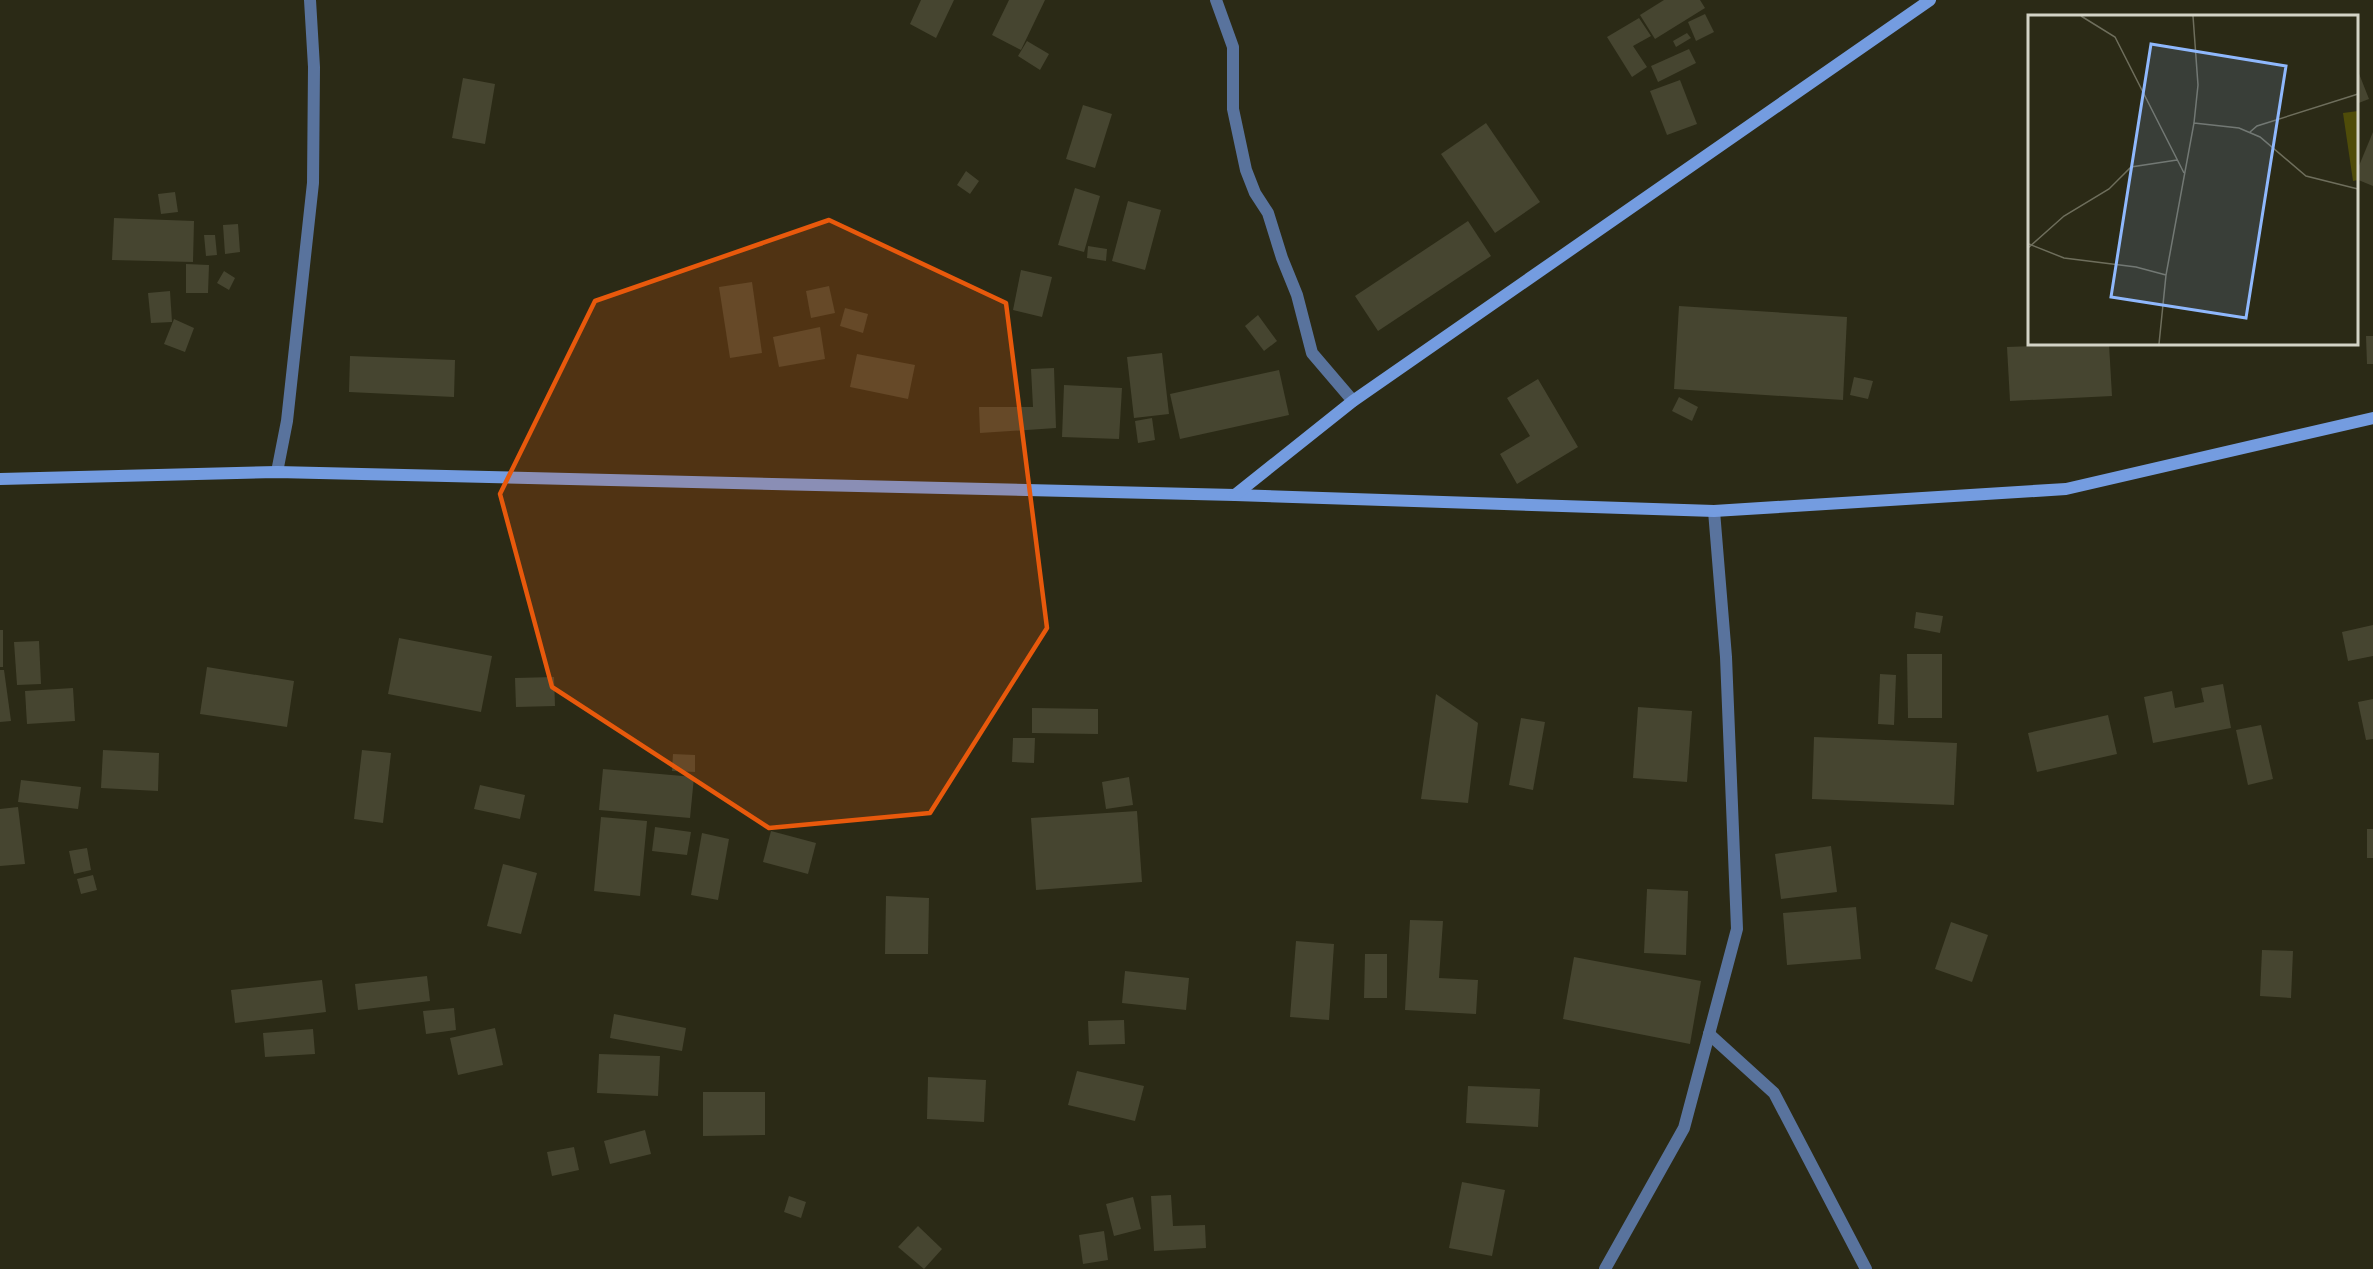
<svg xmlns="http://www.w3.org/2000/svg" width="2373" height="1269" font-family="'Zilla Slab',serif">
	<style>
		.building { fill: #464530 }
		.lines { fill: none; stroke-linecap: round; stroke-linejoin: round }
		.street { stroke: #59739d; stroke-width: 12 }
		.secondary { stroke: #749ce0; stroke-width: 12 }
		.marked { fill: #e8590c; fill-opacity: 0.2; stroke: #e8590c; stroke-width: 4.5; stroke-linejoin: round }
		.inset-road { fill: none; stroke: #6e6e5c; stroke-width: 1.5 }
		.view { fill: #8fb8fd; fill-opacity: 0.15; stroke: #8fb8fd; stroke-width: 3 }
		.inset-edge { fill: none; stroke: #d3d3c6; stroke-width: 3 }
	</style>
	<rect width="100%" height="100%" fill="#2b2a16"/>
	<!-- building -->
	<g class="building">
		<path d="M921,0h33l-18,38 -26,-14z"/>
		<path d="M1009,0h36l-24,50 -29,-15z"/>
		<path d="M1664,0h36l5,8 -50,31 -15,-24z"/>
		<path d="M1705,14l9,18 -18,9 -8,-19z"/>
		<path d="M1639,18l12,18 -18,10 14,21 -15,10 -25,-40z"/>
		<path d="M1687,33l4,5 -15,9 -3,-6z"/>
		<path d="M1027,41l22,13 -9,16 -22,-14z"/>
		<path d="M1689,49l7,14 -38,19 -7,-16z"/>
		<path d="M2356,66l13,33 -13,5z"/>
		<path d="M463,78l32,6 -10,60 -33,-6z"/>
		<path d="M1680,80l17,44 -30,11 -17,-44z"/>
		<path d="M1083,105l29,9 -17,54 -29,-9z"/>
		<path d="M1486,123l54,79 -45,31 -54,-79z"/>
		<path d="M2373,132v54l-17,-7v-6z"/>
		<path d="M966,171l13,10 -9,13 -13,-9z"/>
		<path d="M1075,188l25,8 -16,56 -26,-7z"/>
		<path d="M175,192l3,20 -17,2 -3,-20z"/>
		<path d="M1128,201l33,9 -16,60 -33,-9z"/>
		<path d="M114,218l80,3 -1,41 -81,-2z"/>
		<path d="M1468,221l23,35 -113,75 -23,-35z"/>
		<path d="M238,224l2,28 -15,2 -2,-29z"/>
		<path d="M204,235h11l2,20 -11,1z"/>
		<path d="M1088,246l19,3 -1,12 -19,-3z"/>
		<path d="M186,264l23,1 -1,28h-22z"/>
		<path d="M1021,270l31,7 -10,40 -29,-7z"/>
		<path d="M224,271l11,7 -6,12 -12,-7z"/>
		<path d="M752,282l10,71 -32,5 -11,-71z"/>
		<path d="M829,286l6,27 -24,5 -5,-27z"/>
		<path d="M170,291l2,31 -21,1 -3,-30z"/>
		<path d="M1679,306l168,11 -4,83 -169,-11z"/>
		<path d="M845,308l23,6 -5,19 -23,-7z"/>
		<path d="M1258,315l19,26 -13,10 -19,-25z"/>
		<path d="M174,319l20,9 -9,24 -21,-8z"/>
		<path d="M820,327l5,32 -46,8 -6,-30z"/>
		<path d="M2366,336h7v28h-6z"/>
		<path d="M2080,344h29l3,52 -102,5 -3,-54z"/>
		<path d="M1162,353l7,61 -35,4 -7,-61z"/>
		<path d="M857,354l58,11 -7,34 -58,-12z"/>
		<path d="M350,356l105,4 -1,37 -105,-5z"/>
		<path d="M1054,368l2,60 -76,5 -1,-26h54l-2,-38z"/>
		<path d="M1279,370l10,45 -109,24 -10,-45z"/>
		<path d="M1854,377l19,4 -5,18 -18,-4z"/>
		<path d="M1538,379l40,68 -61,37 -17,-30 30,-18 -23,-38z"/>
		<path d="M1064,385l58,3 -3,51 -57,-2z"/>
		<path d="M1679,397l19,10 -6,14 -20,-10z"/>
		<path d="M1152,418l3,22 -17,3 -3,-22z"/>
		<path d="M1916,612l27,4 -3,17 -26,-5z"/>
		<path d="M2373,625v31l-25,5 -6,-29z"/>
		<rect x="0" y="630" width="3" height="37"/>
		<path d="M399,638l93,18 -11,56 -93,-18z"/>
		<path d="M39,641l2,43 -24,1 -3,-43z"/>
		<path d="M1907,654h35v64h-34z"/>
		<path d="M207,667l87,14 -7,46 -87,-13z"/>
		<path d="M0,670h4l7,51 -11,1z"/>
		<path d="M1880,674l16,1 -2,50 -16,-1z"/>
		<path d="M554,677l1,29 -39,1 -1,-29z"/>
		<path d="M2223,684l8,44 -78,15 -9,-46 28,-6 3,17 29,-6 -3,-14z"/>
		<path d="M73,688l2,33 -48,3 -2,-33z"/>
		<path d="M1436,694l42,29 -10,80 -47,-4z"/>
		<path d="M2373,699v40l-7,1 -8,-38z"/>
		<path d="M1638,707l54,4 -5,71 -54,-4z"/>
		<path d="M1032,708l66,1v25l-66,-1z"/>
		<path d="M2108,715l9,39 -80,18 -9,-39z"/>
		<path d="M1521,718l24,4 -12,68 -24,-5z"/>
		<path d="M2261,725l12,54 -25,6 -12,-55z"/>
		<path d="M1814,737l143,6 -3,62 -142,-6z"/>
		<path d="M1013,738h22l-1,25 -22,-1z"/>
		<path d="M103,750l56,3 -1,38 -57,-3z"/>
		<path d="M362,750l29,3 -8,70 -29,-4z"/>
		<path d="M673,754l22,1v17l-23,-1z"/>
		<path d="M603,769l91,8 -4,41 -91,-8z"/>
		<path d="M1129,777l4,28 -27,4 -4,-27z"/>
		<path d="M21,780l60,7 -3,22 -60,-7z"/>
		<path d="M480,785l45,10 -5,24 -46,-10z"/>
		<path d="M18,807l7,57 -25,2v-57z"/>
		<path d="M1137,811l5,71 -106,8 -5,-72z"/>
		<path d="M601,817l46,4 -7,75 -46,-5z"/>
		<path d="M655,827l36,5 -4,23 -35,-4z"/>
		<rect x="2367" y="829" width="6" height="29"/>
		<path d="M771,831l45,12 -8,31 -45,-12z"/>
		<path d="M702,833l27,6 -11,61 -27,-5z"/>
		<path d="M1831,846l6,46 -56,7 -6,-45z"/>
		<path d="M87,848l4,22 -17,4 -5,-23z"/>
		<path d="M503,864l34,9 -16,61 -34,-8z"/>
		<path d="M93,875l4,15 -16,4 -4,-15z"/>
		<path d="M1647,889l41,2 -2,64 -42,-2z"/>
		<path d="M886,896l43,2 -1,56h-43z"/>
		<path d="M1856,907l5,52 -74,6 -4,-52z"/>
		<path d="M1410,920l33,1 -4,57 39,2 -2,34 -71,-4z"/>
		<path d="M1951,922l37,13 -16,47 -37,-13z"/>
		<path d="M1296,941l38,3 -5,76 -39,-3z"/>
		<path d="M2262,950l31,1 -2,47 -31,-2z"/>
		<path d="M1365,954h22v44h-23z"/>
		<path d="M1574,957l127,24 -11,63 -127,-25z"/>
		<path d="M1125,971l64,7 -3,32 -64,-7z"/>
		<path d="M427,976l3,25 -72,9 -3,-26z"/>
		<path d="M322,980l4,32 -91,11 -4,-33z"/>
		<path d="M454,1008l2,22 -30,4 -3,-23z"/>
		<path d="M614,1014l72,14 -4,23 -72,-13z"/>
		<path d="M1124,1020l1,24 -36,1 -1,-24z"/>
		<path d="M495,1028l8,37 -45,10 -8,-37z"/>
		<path d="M313,1029l2,25 -50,3 -2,-24z"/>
		<path d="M599,1054l61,2 -2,40 -61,-3z"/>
		<path d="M1077,1071l67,15 -9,35 -67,-16z"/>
		<path d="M928,1077l58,3 -2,42 -57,-3z"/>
		<path d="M1468,1086l72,3 -2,38 -72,-4z"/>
		<path d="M703,1092h62v43l-62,1z"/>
		<path d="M645,1130l6,24 -41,10 -6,-23z"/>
		<path d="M574,1147l5,23 -27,6 -5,-24z"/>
		<path d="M1462,1182l43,8 -13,66 -43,-8z"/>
		<path d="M1171,1195l2,31 32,-1 1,23 -52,3 -3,-55z"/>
		<path d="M789,1196l17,6 -5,16 -17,-6z"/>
		<path d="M1133,1197l8,32 -27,7 -8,-32z"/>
		<path d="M918,1226l24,23 -18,20 -26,-22z"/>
		<path d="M1104,1231l4,29 -25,4 -4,-29z"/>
	</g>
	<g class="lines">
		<!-- street -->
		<g class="street">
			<path d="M1216,0l17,47v62l13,61 9,23 13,20 14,45 15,37 15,58 41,48"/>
			<path d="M277,472l10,-51 26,-238 1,-116 -4,-67"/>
			<path d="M1709,1034l65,59 92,176"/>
			<path d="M1605,1269l79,-141 53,-199 -11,-272 -12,-146"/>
		</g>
		<!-- secondary -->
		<g class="secondary">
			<path d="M0,479l277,-7 958,23 479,16 352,-22 307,-71"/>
			<path d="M1235,495l118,-94 577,-401"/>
		</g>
	</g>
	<!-- marked area -->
	<path class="marked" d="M829,220l177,83 41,325 -117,185 -161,15 -217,-141 -52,-193 95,-193z"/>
	<!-- overview -->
	<g transform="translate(2028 15)">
		<rect width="330" height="330" fill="#2b2a16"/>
		<path d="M330,96v69l-5,1 -10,-68z" fill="#4f4c09"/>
		<path class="inset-road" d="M53,1l34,21 69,136M166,108l45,5 21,9 46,39 52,13M222,117l7,-6 101,-32M1,229l35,14 72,9 30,8M0,233l36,-32 45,-27 22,-22 46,-7M131,329l7,-69 28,-152 4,-38 -5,-69"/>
		<path class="view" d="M123,29l135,22 -40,252 -135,-21z"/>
		<rect width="330" height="330" class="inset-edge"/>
	</g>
</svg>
